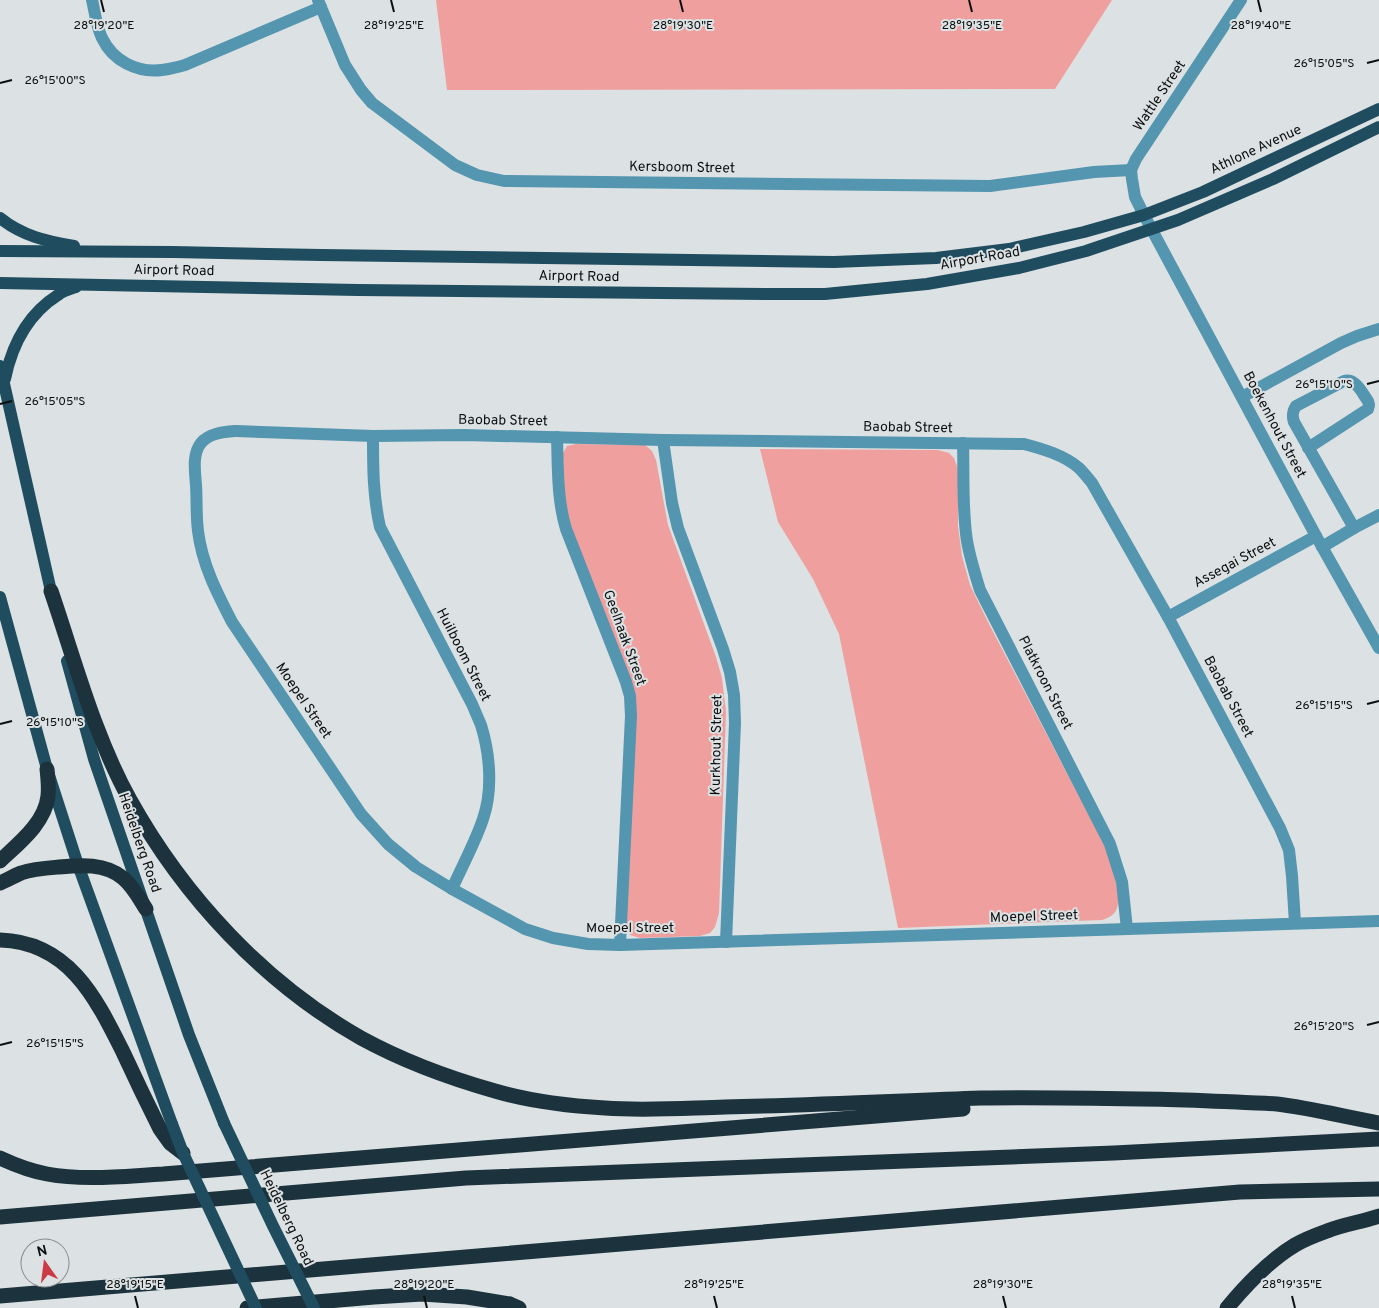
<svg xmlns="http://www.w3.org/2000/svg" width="1379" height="1308" font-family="Overpass,sans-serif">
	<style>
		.green { fill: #efa09e }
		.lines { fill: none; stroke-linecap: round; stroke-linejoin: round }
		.minor { stroke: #5495af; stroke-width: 12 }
		.major { stroke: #1f4d5f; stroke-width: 12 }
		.highway { stroke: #1c333d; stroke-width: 15 }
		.major-bridge { stroke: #1f4d5f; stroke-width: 12 }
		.ticks { fill: none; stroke: #0d0f0f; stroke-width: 2 }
		.labels { text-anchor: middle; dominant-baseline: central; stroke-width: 4; stroke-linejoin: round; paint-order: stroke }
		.street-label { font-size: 14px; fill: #0d0f0f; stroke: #dce1e3 }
		.ticks-label { font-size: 12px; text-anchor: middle; fill: #0d0f0f; stroke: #dce1e3; stroke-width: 4; stroke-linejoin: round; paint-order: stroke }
	</style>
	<rect width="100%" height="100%" fill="#dce1e3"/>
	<!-- green -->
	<g class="green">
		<path d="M436,0h676l-57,89 -608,1z"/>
		<path d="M576,444l69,1 7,6 4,9 12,65 48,132 6,21 4,34 -7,201 -4,14 -5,6 -10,3 -60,2 -10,-3 -5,-7 11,-213 -67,-189 -5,-30 -1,-43 4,-7z"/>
		<path d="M760,449l178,1 11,3 5,5 4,11v57l4,30 8,29 18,37 117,224c5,14 17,49 12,62 -2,7 -9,10 -15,12l-204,8 -59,-294 -26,-55 -35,-57z"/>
	</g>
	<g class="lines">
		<!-- minor -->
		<g class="minor">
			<path d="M92,0c3,12 4,26 10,38 11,23 35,35 60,32 8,-1 16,-3 23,-5l136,-58"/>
			<path d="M318,0l27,65 16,25 11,13 83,62 22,10 27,6 486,5 104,-14 37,-2"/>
			<path d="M1241,0l-105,159 -5,11 1,9 3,18 9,18 172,321 63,112"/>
			<path d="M1242,397l99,-54 16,-7 22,-7"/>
			<path d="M373,436c0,31 0,60 7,91l92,177c3,7 6,14 9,21 9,29 12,65 2,94 -8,24 -21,47 -31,70"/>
			<path d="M557,437c1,31 0,62 9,92l60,153 4,14 1,20 -11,229"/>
			<path d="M663,440l9,63 6,25 45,121 7,23 4,23 1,28 -9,219"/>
			<path d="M963,443c1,33 -1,66 4,98 3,17 8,33 13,49l130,254 12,38 5,47"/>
			<path d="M1308,448l60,-39 1,-4 -1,-4c-6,-8 -12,-23 -24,-20l-48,25c-4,6 -4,10 -2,16l60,106 -32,19"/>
			<path d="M1354,528l25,-13"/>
			<path d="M1168,617l148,-81"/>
			<path d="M1295,923l-3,-47 -3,-26 -9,-22 -112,-211 -76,-134c-4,-5 -8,-10 -13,-15 -15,-13 -36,-19 -55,-24l-361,-4 -199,-5 -91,1 -137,-5c-12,1 -27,2 -35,12 -9,11 -6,29 -5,42 1,15 0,31 2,46 4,33 19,62 34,91l129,192 27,30 28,23 36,22 73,40 28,9 35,6 32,1 759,-24"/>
		</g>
		<!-- major -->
		<g class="major">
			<path d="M0,218c22,18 46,23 74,28"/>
			<path d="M0,251l173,1 148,3 513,7 102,-4 73,-9 75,-17 60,-17 59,-23 176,-83"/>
			<path d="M0,283l358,7 409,4h58l102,-10 92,-16 67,-17 92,-31 95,-41 106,-52"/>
			<path d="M0,366l53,234"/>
			<path d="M5,379c7,-34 23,-65 53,-84 5,-4 12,-6 18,-8"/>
			<path d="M0,597l47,172 31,96 94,259"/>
			<path d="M67,661l27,98 95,276 35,88"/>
		</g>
		<!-- highway -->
		<g class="highway">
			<path d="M51,591c24,70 43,144 79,209 54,97 134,183 231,238 42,23 88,40 134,53 34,10 75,15 110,17 40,3 81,0 120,-1 85,-2 171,-6 256,-9 53,-1 107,0 160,1 32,0 64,2 96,3 13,1 26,1 40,2 34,4 68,13 102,19"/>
			<path d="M0,861c19,-18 45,-38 48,-65 1,-9 0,-18 -1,-27"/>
			<path d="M0,883c7,-3 14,-7 21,-10 12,-4 26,-5 38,-6 22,-2 46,-4 64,11 10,8 16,20 23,31"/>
			<path d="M0,940c69,2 96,58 123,112 12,26 24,51 37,77l10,14 13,10"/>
			<path d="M0,1158c15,7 31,13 47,16 38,7 78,2 116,0l800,-65"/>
			<path d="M0,1217l466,-39 648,-25 265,-14"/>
			<path d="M0,1296l1240,-104 139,-3"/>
			<path d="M247,1308l127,-11 48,-3 45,3 43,7 9,4"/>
			<path d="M1227,1308c19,-23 43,-48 68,-63 10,-6 21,-10 32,-14 17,-7 35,-9 52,-15"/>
		</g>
		<!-- major-bridge -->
		<g class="major-bridge">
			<path d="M224,1123l49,103 41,82"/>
			<path d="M172,1124l11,29 73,155"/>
		</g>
	</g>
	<!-- ticks -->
	<path class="ticks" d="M101,0l3,12M391,0l3,12M680,0l3,12M969,0l3,12M1258,0l3,12M1367,63l12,-3M0,83l12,-3M1367,384l12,-3M0,404l12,-3M1367,704l12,-3M0,724l12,-3M1367,1025l12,-3M0,1045l12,-3M135,1296l3,12M424,1296l3,12M714,1296l3,12M1003,1296l3,12M1292,1296l3,12"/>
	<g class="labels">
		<!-- street labels -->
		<g class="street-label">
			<text transform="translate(1160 96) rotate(-56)">Wattle Street</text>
			<text transform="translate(1256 150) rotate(-25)">Athlone Avenue</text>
			<text transform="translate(682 168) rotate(1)">Kersboom Street</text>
			<text transform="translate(980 259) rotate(-10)">Airport Road</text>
			<text transform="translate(174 271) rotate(1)">Airport Road</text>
			<text transform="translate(579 277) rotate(1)">Airport Road</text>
			<text transform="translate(503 421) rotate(1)">Baobab Street</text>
			<text transform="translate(1274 425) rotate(62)">Boekenhout Street</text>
			<text transform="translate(908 428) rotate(1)">Baobab Street</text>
			<text transform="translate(1235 563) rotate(-28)">Assegai Street</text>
			<text transform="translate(624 638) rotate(70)">Geelhaak Street</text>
			<text transform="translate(463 655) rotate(63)">Huilboom Street</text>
			<text transform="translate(1045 683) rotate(63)">Platkroon Street</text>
			<text transform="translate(1228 697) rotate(62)">Baobab Street</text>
			<text transform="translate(303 701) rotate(56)">Moepel Street</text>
			<text transform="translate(717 745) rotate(-89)">Kurkhout Street</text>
			<text transform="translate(139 843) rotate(71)">Heidelberg Road</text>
			<text transform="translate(1034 917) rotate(-2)">Moepel Street</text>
			<text x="630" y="928">Moepel Street</text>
			<text transform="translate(286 1218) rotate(64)">Heidelberg Road</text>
		</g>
	</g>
	<g class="ticks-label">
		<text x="104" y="29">28°19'20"E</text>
		<text x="394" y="29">28°19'25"E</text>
		<text x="683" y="29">28°19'30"E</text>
		<text x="972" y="29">28°19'35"E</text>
		<text x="1261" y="29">28°19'40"E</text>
		<text x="1324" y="67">26°15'05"S</text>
		<text x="55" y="84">26°15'00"S</text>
		<text x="1324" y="388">26°15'10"S</text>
		<text x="55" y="405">26°15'05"S</text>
		<text x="1324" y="709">26°15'15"S</text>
		<text x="55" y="726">26°15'10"S</text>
		<text x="1324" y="1030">26°15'20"S</text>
		<text x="55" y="1047">26°15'15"S</text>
		<text x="135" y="1288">28°19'15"E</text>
		<text x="424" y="1288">28°19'20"E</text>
		<text x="714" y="1288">28°19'25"E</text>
		<text x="1003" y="1288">28°19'30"E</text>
		<text x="1292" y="1288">28°19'35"E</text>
	</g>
	<!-- north arrow -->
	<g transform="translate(45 1263) rotate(346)"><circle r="24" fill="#dce1e3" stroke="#898d8e"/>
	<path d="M0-4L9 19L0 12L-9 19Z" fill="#ca3b45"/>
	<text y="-8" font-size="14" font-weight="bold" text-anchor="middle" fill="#0d0f0f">N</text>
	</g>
</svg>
